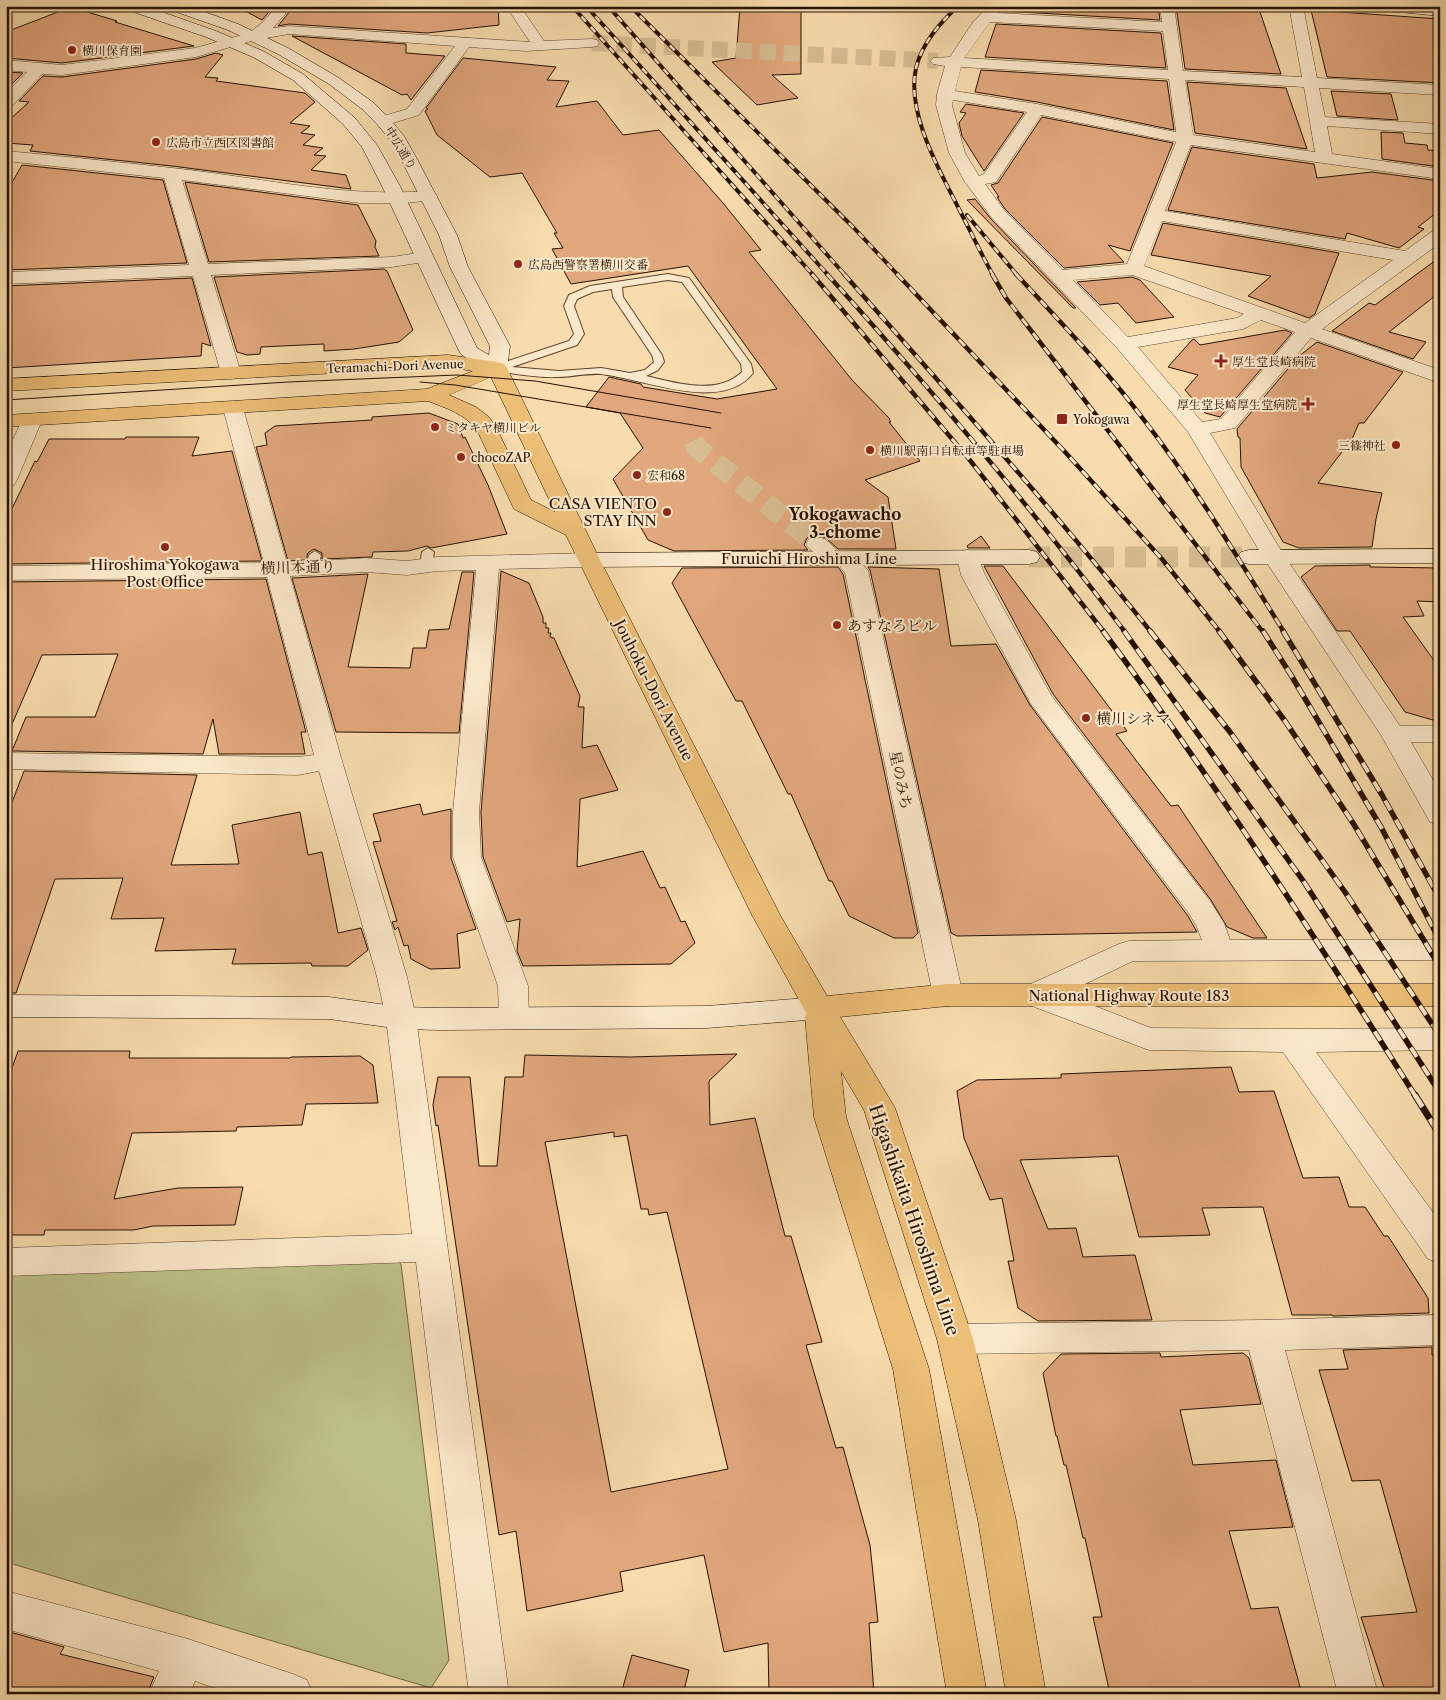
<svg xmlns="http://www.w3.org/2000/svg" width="1446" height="1700" font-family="'Libre Caslon Text','Noto Serif JP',serif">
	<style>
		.green { fill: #bec089; stroke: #726845 }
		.building { fill: #e1a77d; stroke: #251101; fill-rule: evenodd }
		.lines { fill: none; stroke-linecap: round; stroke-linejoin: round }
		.street-tunnel-far1 { stroke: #d8be93; stroke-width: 16; stroke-dasharray: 16 8; stroke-linecap: butt }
		.street-tunnel { stroke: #d8be93; stroke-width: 21; stroke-dasharray: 21 11; stroke-linecap: butt }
		.secondary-tunnel { stroke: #d8be93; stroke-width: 21; stroke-dasharray: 21 11; stroke-linecap: butt }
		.lane-casing { stroke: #5a442c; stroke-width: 2 }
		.street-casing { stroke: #5a442c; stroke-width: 1 }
		.secondary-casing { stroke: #251101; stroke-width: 1 }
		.primary-casing { stroke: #251101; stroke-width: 1 }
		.highway-casing { stroke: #251101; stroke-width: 1 }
		.lane { fill: #fae8ca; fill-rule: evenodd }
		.street { fill: #fae8ca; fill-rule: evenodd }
		.secondary { fill: #fae8ca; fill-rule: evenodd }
		.primary { fill: #ecbe76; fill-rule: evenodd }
		.highway { fill: #ecbe76; fill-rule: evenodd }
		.tram { stroke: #251101; stroke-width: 1 }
		.rail-far3-casing { stroke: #251101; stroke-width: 4 }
		.rail-far2-casing { stroke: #251101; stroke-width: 4.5 }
		.rail-far1-casing { stroke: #251101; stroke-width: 5.5 }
		.rail-casing { stroke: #251101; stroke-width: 7 }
		.rail-far3 { stroke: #fae8ca; stroke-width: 2.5; stroke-dasharray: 7; stroke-linecap: butt }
		.rail-far2 { stroke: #fae8ca; stroke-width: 3; stroke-dasharray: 9; stroke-linecap: butt }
		.rail-far1 { stroke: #fae8ca; stroke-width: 4; stroke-dasharray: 11; stroke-linecap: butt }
		.rail { stroke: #fae8ca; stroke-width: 5; stroke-dasharray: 14; stroke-linecap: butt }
		.poi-dot { fill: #8f2418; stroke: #fae8ca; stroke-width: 2 }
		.labels { text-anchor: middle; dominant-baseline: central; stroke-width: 4; stroke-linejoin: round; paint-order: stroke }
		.far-poi-label { font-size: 12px; fill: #251101; stroke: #fae8ca; text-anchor: start }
		.far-street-label { font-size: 12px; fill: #251101; stroke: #fae8ca }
		.poi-label { font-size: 15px; fill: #251101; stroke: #fae8ca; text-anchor: start }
		.street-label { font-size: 15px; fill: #251101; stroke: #fae8ca }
		.neighbourhood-label { font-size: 16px; font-weight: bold; fill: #251101; stroke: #fae8ca }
		.near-street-label { font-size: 18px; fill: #251101; stroke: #fae8ca }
	</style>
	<rect width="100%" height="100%" fill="#f8dcad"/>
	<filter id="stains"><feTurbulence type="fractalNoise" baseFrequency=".004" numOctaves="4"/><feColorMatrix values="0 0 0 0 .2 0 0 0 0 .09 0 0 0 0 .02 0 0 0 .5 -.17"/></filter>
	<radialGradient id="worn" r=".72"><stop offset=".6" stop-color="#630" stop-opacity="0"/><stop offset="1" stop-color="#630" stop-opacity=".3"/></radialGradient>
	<!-- green -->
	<path class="green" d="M382,1250l19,14 48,396 -18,28 -425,-126v-291z"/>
	<!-- building -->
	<g class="building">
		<path d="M236,6h38l-12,14z"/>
		<path d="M294,6h204l1,19 -72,8 -138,-9 -11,2z"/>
		<path d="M740,6h61v68l-29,1 26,23 -41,7 -45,-43 24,-4z"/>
		<path d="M1006,6h152l2,14 -158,-9z"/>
		<path d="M1176,6h82l23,68 -96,-5z"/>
		<path d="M71,7l46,14 -2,1 79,24 -132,17 -56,-5v-26z"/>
		<path d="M1311,10l129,9v64l-113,-6z"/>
		<path d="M996,24l165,9 5,35 -181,-11z"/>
		<path d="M292,36l114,8v9l39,3 -34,44 -4,-6 -5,1z"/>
		<path d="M216,53l7,2 -18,22 13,1 -2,3 89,12 10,9 -25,21 20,3 -9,7 14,2 -12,10 20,3 -9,7 12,1 -15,14 35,5 5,14 -179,-23 -142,-15 3,-6 -27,-2v-20l23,-21 -10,-1 24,-25 19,1 134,-18z"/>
		<path d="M463,58l93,9 -9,13 22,1 -13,26 41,-6 26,34 36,-5 64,73 38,47 -12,2 103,128 38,39h-1l2,3h-2l31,39 -55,19 23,17 8,52h-58l-12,-11 -9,-3 -10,3 -3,7 4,5 -134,1 -26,-11 -35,-61 30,-31 -23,-35 -34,-6 23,-30 32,7 2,3 74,12 60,-10 -89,-123 -117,18 -19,-35 11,-1 -9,-15h3l-35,-60 -32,4 -53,-42 -12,-24 3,-2 -2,-1z"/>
		<path d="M981,70l186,11 7,49 -137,-28 -62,-10z"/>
		<path d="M6,72l17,1 -17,17z"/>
		<path d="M1187,82l99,6 21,61 -112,-16z"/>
		<path d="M1331,91l60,3 7,26 -61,-4z"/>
		<path d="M966,104l58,9 -40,58 -22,-35 -3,-13 7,-10 -6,-1z"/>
		<path d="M1042,117l131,26 -43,108 -22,-6 16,17 -60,6 -59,-59 -8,-12h2l-8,-12 7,-2z"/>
		<path d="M1381,132l22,1 2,10 22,2 1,5 12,1v16l-58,-8z"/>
		<path d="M1192,147l122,17 3,14 55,-6 68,9v29l-22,17 6,2 -25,19 -52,-15 -2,6 -177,-29z"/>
		<path d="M22,165l141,15 24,83 -181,7v-77z"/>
		<path d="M185,182l173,23 18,36 -1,6 4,9 -170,6z"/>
		<path d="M975,199l16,20 85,89h-3l-106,-108z"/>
		<path d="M1163,223l176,30 -24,61 -6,4 -61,-22 23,-20 -120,-21z"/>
		<path d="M1440,257v35l-51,40 37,10 -13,17 -81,-28 37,-28 6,2z"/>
		<path d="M384,269l3,2 26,59 -14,12 -45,7 -30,2v-7l-63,3 -1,7 -13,1 -10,-3 -23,-75z"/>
		<path d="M1132,277l8,3 34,37 -38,6 -18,-20 -18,2 -23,-23z"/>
		<path d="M192,278l19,68 -9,-3 -1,13 -195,12v-82z"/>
		<path d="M1285,330l7,3 -72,84 -15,-4 -20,-23 13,-15 -30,-8 24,-27 2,-1 6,6z"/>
		<path d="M1317,342l86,30 -39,51h-5l-7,16 -34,44 64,10 -6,26 -4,28 -73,1 -16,-6 -42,-75 -1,-29 -2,-1 -1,-8 61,-72z"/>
		<path d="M429,413l29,11 5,14 2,-1 23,48 19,49 -76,14 -4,-2 -19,5 -35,1 -1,5 -50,2v-6l-8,-4 -6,4 -2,7 -18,1 -32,-114 11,-2 -2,-12 10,-7 97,-6v-3z"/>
		<path d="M126,437h73l-7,19 40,-5 30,110 -256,3v-43l29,-60 2,1 12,-23h76z"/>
		<path d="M981,536l9,12h-22l-1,-2z"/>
		<path d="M1370,565v2l70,1v34l-23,-1 7,15 -21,1 37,52v53l-35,-10 -55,-81h-13l-36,-54 14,-11z"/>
		<path d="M984,566h19l124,165 -11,3 55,72 7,-1 89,133h-14l-26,-11 -16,-27 -158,-206z"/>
		<path d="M838,567l5,7 75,359 -5,5h-19l-45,-22 -17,-35h-3l-38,-87h-3l-46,-93h-6l-64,-118 10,-15z"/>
		<path d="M868,567l71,2 12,77 45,-2 34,61 158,211 9,16 -240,4 -6,-3 -81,-363z"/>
		<path d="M501,571l28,12 14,34v6h3v5h3l-1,5h3l-1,4 4,1 26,58 -2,11h6l-2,41 15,-3 21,45 -38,9 -3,68 66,-16 17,37 5,-1 16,35 4,-1 10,22 -24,21 -148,2 -6,-15 3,-32 -13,3 -24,-65 -2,-45z"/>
		<path d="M462,572h12l-15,161 -123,-1 -44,-154 76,-4 -20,93 62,1 3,-20h13l3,-18 20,-1z"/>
		<path d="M266,579l40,153h-5l4,22h-86l-6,-35 -10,35 -191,-3 14,-34h69l23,-63 -76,1 -36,83v-156z"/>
		<path d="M24,771l173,4 -26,90 68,-1 -7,-39 68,-13 8,43 14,-3 16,81 23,-5 7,22 -20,16h-36l-1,-3 -79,1 4,-15 -81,2 9,-33 -53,1 12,-41 -68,1 -39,114h-10v-175z"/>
		<path d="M420,804l3,11 28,-6v49l25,71 -19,5 3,34 -30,1 -19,-10 -3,-14 -4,1 -6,-19 -3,3 -3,-8 5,-1 -24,-79 8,-1 -8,-27z"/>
		<path d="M18,1051h112l-1,7h161l1,-1 69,-1 13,9 5,38 -72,1 -4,21 -65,2 -1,4 -104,2 -18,66 64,-11 65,-1 -8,38 -82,1 -19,4h-89l-1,5h-38v-150z"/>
		<path d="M737,1054l-28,27 1,44 45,-7 30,118h6l31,106 -16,3 30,103 7,-1 27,98 8,77 -9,1 5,71h-105l-1,-51 -44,9 -20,-97 -84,17 3,19 -96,20 -11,-80 -17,4 -61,-410 -2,1 -3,-21 5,-28h32l9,89h18l8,-89h18l2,-22 105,2zM614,1132v5l13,-2 14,74h7l1,6 18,-3 61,257 -117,23 -66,-350z"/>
		<path d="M1231,1067l8,25 35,-1 29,87 36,-1 10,30h16l19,29h4l40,62 1,15 -96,3 -1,-1h-40l-29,-108 -61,1 8,27 -71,2 -21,-81 -98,4 28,69 28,-1 7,29 52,-2 17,65 -114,1 -20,-13 -10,-47h6l-12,-63 -12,2 -26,-62 -7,-47 20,-11 84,-2v-4z"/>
		<path d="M1432,1347v8h8v339h-54l-25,-77 56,-5 -37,-132 -28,1 -33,-111 29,-1 -5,-19z"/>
		<path d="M1160,1353l1,4 82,-4 6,5 12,46 -81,6 13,55 83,-5 17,67 -64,4 22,78 27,-2 24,87h-192l-17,-77h9l-17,-79h-2l-17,-73h-2l-7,-29h-1l-13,-63 18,-19z"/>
		<path d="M6,1631l58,16 -4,7 94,23 -7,17h-141z"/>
		<path d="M632,1655l57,15 -6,24h-62z"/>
	</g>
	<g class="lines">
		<!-- street-tunnel-far1 -->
		<path class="street-tunnel-far1" d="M592,43l346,18"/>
		<!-- street-tunnel -->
		<path class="street-tunnel" d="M693,441l3,6 121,97"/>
		<!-- secondary-tunnel -->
		<path class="secondary-tunnel" d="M1029,557h220"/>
		<defs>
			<g id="lane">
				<path d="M668,274l21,4 62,86 2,9c-32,41 -110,5 -153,1 -14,-1 -28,3 -42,3 -20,1 -41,-3 -61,-6l-5,-3 1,-2 76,-25 5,-7 -10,-28 5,-11 21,-9zM668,280l14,2 59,82 1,8c-25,24 -66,11 -96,4l12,-6 6,-8 -2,-7 -39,-58 -1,-10zM612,289l1,8 39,58 2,7 -9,8 -15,3 -29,-5 -42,3 -47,-4 65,-22 7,-11 -10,-28 3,-7 16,-7z"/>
				<path d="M428,548l6,4 -2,14 -6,4 -6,-4 2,-14z"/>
				<path d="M315,551l6,4 -3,13 -6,4 -4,-1 -2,-3 3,-13z"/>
			</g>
			<g id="street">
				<path d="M277,6h15l-19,22 16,-2 241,16 -24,-36h14l24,35 48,-2 5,1 2,3 -2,3 -5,1 -66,4 -57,-4 -50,68 -36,11 -6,-2 -2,-3 2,-3 30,-9 48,-63 -166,-12 -34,6 -59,17 -134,18 -20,-1 -30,32 -6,2v-15l21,-21 -21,-2v-10l56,5 133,-17 54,-15 13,-10z"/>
				<path d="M989,6h15l-6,7 164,9 -2,-16h14l9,65 119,6 -13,-71h14l14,72 123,7v10l-121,-7 6,29 115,7v10l-113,-8 5,28 108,15v10l-249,-34 -26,66 240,40 29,-21 6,-1v14l-118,86 118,41v13l-129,-45 -76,90 -25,5 75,124 115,169h40v16h-29l29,50v33l-10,-3 -49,-87 -118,-178 -75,-125 -71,-84 -125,-130 -27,-36 -16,-29 -13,-48 1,-11 8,-28 -12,-2 -3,-3 3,-3 17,-1 23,-35zM990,22l173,9 5,39 -204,-12zM961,67l208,12 7,53 -139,-28 -82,-13zM1185,80l119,7 11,65 -122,-17zM953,100l74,12 -43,62 -5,2 -14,-23 -13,-48zM1041,115l135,27 -49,122 -64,6 -59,-60 -19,-26 11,-2zM1162,221l231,39 -88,63 -161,-57zM1132,275l112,39 -7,4 -109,19 -55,-57zM1261,320l34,12 -74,87 -19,3 -64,-75 105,-18z"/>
				<path d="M6,151c56,5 111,11 166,17 86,9 169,30 256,23l6,1 3,4 -3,4 -29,3h-45l-178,-23 26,84 184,-7 32,-5 6,1 3,4 -3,4 -38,6 -181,8 30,98 -3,4 -7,2 -7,-2 -3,-4 -28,-97 -187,8v-12l183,-7 -25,-87 -158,-17z"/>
				<path d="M233,402l7,2 3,4 44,155 79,-5 41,3 30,-4 152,-4 8,2 3,5 -3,5 -8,2 -90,2 -20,243 2,45 47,129 1,31 -4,8 -11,3 -11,-3 -4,-8 -1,-31 -45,-129v-45l23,-242 -39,1 -30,4 -41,-3 -76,4 52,185 65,216 9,41 93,676h-40l-53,-432 -410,14v-28l406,-14 -26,-216 -9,-41 -58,-206 -21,4 -292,-6v-16l292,4 16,-2 -47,-178 -261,3v-14l258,-3 -41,-155 3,-4z"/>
				<path d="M32,414l7,2 3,4 -25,60 -3,5 -8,1v-31l16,-35 3,-4z"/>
				<path d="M817,537l8,2 11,10 -3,5c-11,3 -21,0 -27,-10l3,-5z"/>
				<path d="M968,550l8,2 9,23 66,120 159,206 14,22 6,17h210v20l-307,1 -69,33 87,34 140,1 149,-1v22l-124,2 124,170v41l-12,-4 -145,-207 -134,-2 -125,-47 -4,-8 4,-8 95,-43 10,-3 73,-1 -6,-15 -6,-10 -159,-211 -70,-129 -4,-18 3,-5z"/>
				<path d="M852,560l8,2 8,8 95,425 -4,8 -11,3 -11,-3 -4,-8 -88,-422 -5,-6 4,-5z"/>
				<path d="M1440,1315v30l-155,5 93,344h-40l-89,-344 -294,4 -12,-4 -6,-11 6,-11 12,-4 308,-4z"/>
				<path d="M6,1591l179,47 108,36 14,6 6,14h-81l-37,-13 -5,13h-41l10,-23 -153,-42z"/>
			</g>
			<g id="secondary">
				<path d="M123,6h22l71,25 47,20 40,23 52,44 22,27 23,41 77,162 12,7 1,-9 -40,-79 -11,-32 -38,-76 -10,-18 -14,-17 -15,-15 -33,-25 -51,-30 -50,-24 -60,-21 -2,-3h22l50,18 50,24 51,30 35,25 15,15 15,18 13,23 40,76 11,32 42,79 -3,22 -3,4c-15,4 -29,-9 -42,-17l-3,-4 -77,-165 -20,-39 -19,-23 -50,-44 -40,-23 -47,-20 -81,-28z"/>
				<path d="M1371,6l69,2v8l-62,-6z"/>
				<path d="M1440,549v14l-191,1 -8,-2 -3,-5 3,-5 8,-2z"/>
				<path d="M1029,550l8,2 3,5 -3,5 -8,2 -440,3 -8,-2 -3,-5 3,-5 8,-2z"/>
				<path d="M6,995l323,2 72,10 39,1 267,-2 112,-9 11,3 4,8 -4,8 -11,3 -112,9 -267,2 -39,-1 -72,-10 -323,-2z"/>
			</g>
			<path id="primary" d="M819,997l11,3 65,108 78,231 43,181 30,174h-40l-28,-174 -41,-181 -73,-229 -23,-39 5,46 83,252 58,325h-40l-54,-325 -79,-252 -9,-100 2,-4 -3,-5 4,-8z"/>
			<path id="highway" d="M448,355l49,7 7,2 3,4 93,192 180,355 47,81 121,-12h492v22h-492l-129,13 -11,-3 -56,-101 -186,-380 -52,-26 -37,-79c-12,-16 -31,-22 -49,-29l-422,26v-12l421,-26 46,-18 -25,-4 -442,24v-12zM491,377l64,135 -24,-12 -34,-71 -8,-12 -13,-10 -27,-12z"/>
		</defs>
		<!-- lane casing -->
		<use href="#lane" class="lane-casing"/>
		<!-- street casing -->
		<use href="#street" class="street-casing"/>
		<!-- secondary casing -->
		<use href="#secondary" class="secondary-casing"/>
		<!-- primary casing -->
		<use href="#primary" class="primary-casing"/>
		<!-- highway casing -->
		<use href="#highway" class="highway-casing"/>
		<!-- lane -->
		<use href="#lane" class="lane"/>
		<!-- street -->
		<use href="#street" class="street"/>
		<!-- secondary -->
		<use href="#secondary" class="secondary"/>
		<!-- primary -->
		<use href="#primary" class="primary"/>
		<!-- highway -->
		<use href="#highway" class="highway"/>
		<!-- tram -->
		<g class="tram">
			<path d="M420,382l35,3 256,43"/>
			<path d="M6,400l282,-18 169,-7 78,6 186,32"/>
		</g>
		<defs>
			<g id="rail-far3">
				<path d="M572,6l241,269"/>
				<path d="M586,6l242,269"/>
				<path d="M608,6l237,269"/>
				<path d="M630,6l224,222 44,47"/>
				<path d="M958,6c-18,17 -36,37 -42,62 -10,46 24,103 44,143 11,21 21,43 33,64"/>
				<path d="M967,215l50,60"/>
			</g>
			<g id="rail-far2">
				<path d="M812,274l157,185 135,173"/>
				<path d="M827,274c104,115 205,234 298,358"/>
				<path d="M844,274c104,118 209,235 307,358"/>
				<path d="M897,274l169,179 96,106 58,73"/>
				<path d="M992,274l14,24 257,334"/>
				<path d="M1016,274c44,48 89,94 128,146 52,67 95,140 140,212"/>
			</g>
			<g id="rail-far1">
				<path d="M1103,631c111,150 213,307 313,466"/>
				<path d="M1124,631l180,251 136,211"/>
				<path d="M1150,631l80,101 115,160 95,144"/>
				<path d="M1219,631l66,90 68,102 87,144"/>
				<path d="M1263,631l28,44 90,152 59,114"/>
				<path d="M1283,631l99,164 58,104"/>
			</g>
			<path id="rail" d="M1415,1095l25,40"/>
		</defs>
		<!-- rail-far3 casing -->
		<use href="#rail-far3" class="rail-far3-casing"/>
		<!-- rail-far2 casing -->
		<use href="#rail-far2" class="rail-far2-casing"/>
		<!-- rail-far1 casing -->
		<use href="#rail-far1" class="rail-far1-casing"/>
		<!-- rail casing -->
		<use href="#rail" class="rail-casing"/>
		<!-- rail-far3 -->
		<use href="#rail-far3" class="rail-far3"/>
		<!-- rail-far2 -->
		<use href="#rail-far2" class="rail-far2"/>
		<!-- rail-far1 -->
		<use href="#rail-far1" class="rail-far1"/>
		<!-- rail -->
		<use href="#rail" class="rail"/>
	</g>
	<!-- markers -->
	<g class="poi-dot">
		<circle cx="72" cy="50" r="5"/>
		<circle cx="156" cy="142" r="5"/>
		<circle cx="518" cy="264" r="5"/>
		<path d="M1218.5 353.5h5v5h5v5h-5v5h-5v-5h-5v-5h5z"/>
		<path d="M1305.5 396.5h5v5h5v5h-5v5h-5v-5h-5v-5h5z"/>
		<rect x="1056" y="413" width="12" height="12" rx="2.5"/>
		<circle cx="435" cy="427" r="5"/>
		<circle cx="1396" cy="445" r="5"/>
		<circle cx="870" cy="450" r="5"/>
		<circle cx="461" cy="457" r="5"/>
		<circle cx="637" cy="475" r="5"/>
		<circle cx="667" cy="512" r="5"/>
		<circle cx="165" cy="547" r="5"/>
		<circle cx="837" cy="625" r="5"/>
		<circle cx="1086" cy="718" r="5"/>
	</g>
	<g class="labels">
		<!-- far-poi labels -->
		<g class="far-poi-label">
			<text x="82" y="50">横川保育園</text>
			<text x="166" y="142">広島市立西区図書館</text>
			<text x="528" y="264">広島西警察署横川交番</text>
			<text x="1232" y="361">厚生堂長崎病院</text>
			<text x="1297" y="404" text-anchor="end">厚生堂長崎厚生堂病院</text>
			<text x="1073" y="419">Yokogawa</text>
			<text x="445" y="427">ミタキヤ横川ビル</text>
			<text x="1386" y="445" text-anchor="end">三篠神社</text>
			<text x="880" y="450">横川駅南口自転車等駐車場</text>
			<text x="471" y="457">chocoZAP</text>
			<text x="647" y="475">宏和68</text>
		</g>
		<!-- far-street labels -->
		<g class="far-street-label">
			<text transform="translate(401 148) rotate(58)">中広通り</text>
			<text transform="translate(395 366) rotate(-2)">Teramachi-Dori Avenue</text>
		</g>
		<!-- poi labels -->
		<g class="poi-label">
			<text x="657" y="503" text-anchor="end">CASA VIENTO<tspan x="657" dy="17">STAY INN</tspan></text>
			<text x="165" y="564" text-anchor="middle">Hiroshima Yokogawa<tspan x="165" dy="17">Post Office</tspan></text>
			<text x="847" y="625">あすなろビル</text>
			<text x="1096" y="718">横川シネマ</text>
		</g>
		<!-- street labels -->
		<g class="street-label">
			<text x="809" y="558">Furuichi Hiroshima Line</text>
			<text transform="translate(298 567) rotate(-2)">横川本通り</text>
			<text transform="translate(654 690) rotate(63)">Jouhoku-Dori Avenue</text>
			<text transform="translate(901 780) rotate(78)">星のみち</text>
			<text x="1129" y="995">National Highway Route 183</text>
		</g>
		<!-- neighbourhood labels -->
		<g class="neighbourhood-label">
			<text x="845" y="514">Yokogawacho<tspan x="845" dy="18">3-chome</tspan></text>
		</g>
		<!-- near-street labels -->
		<g class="near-street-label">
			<text transform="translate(914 1220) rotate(71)">Higashikaita Hiroshima Line</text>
		</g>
	</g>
	<!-- margin -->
	<rect width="1446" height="1700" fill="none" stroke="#f8dcad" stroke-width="25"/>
	<rect x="8" y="8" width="1431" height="1685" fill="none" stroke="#251101" stroke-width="2.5"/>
	<rect x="12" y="12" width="1421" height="1675" fill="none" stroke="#251101"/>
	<rect width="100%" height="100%" filter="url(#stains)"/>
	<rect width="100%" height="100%" fill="url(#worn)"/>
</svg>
